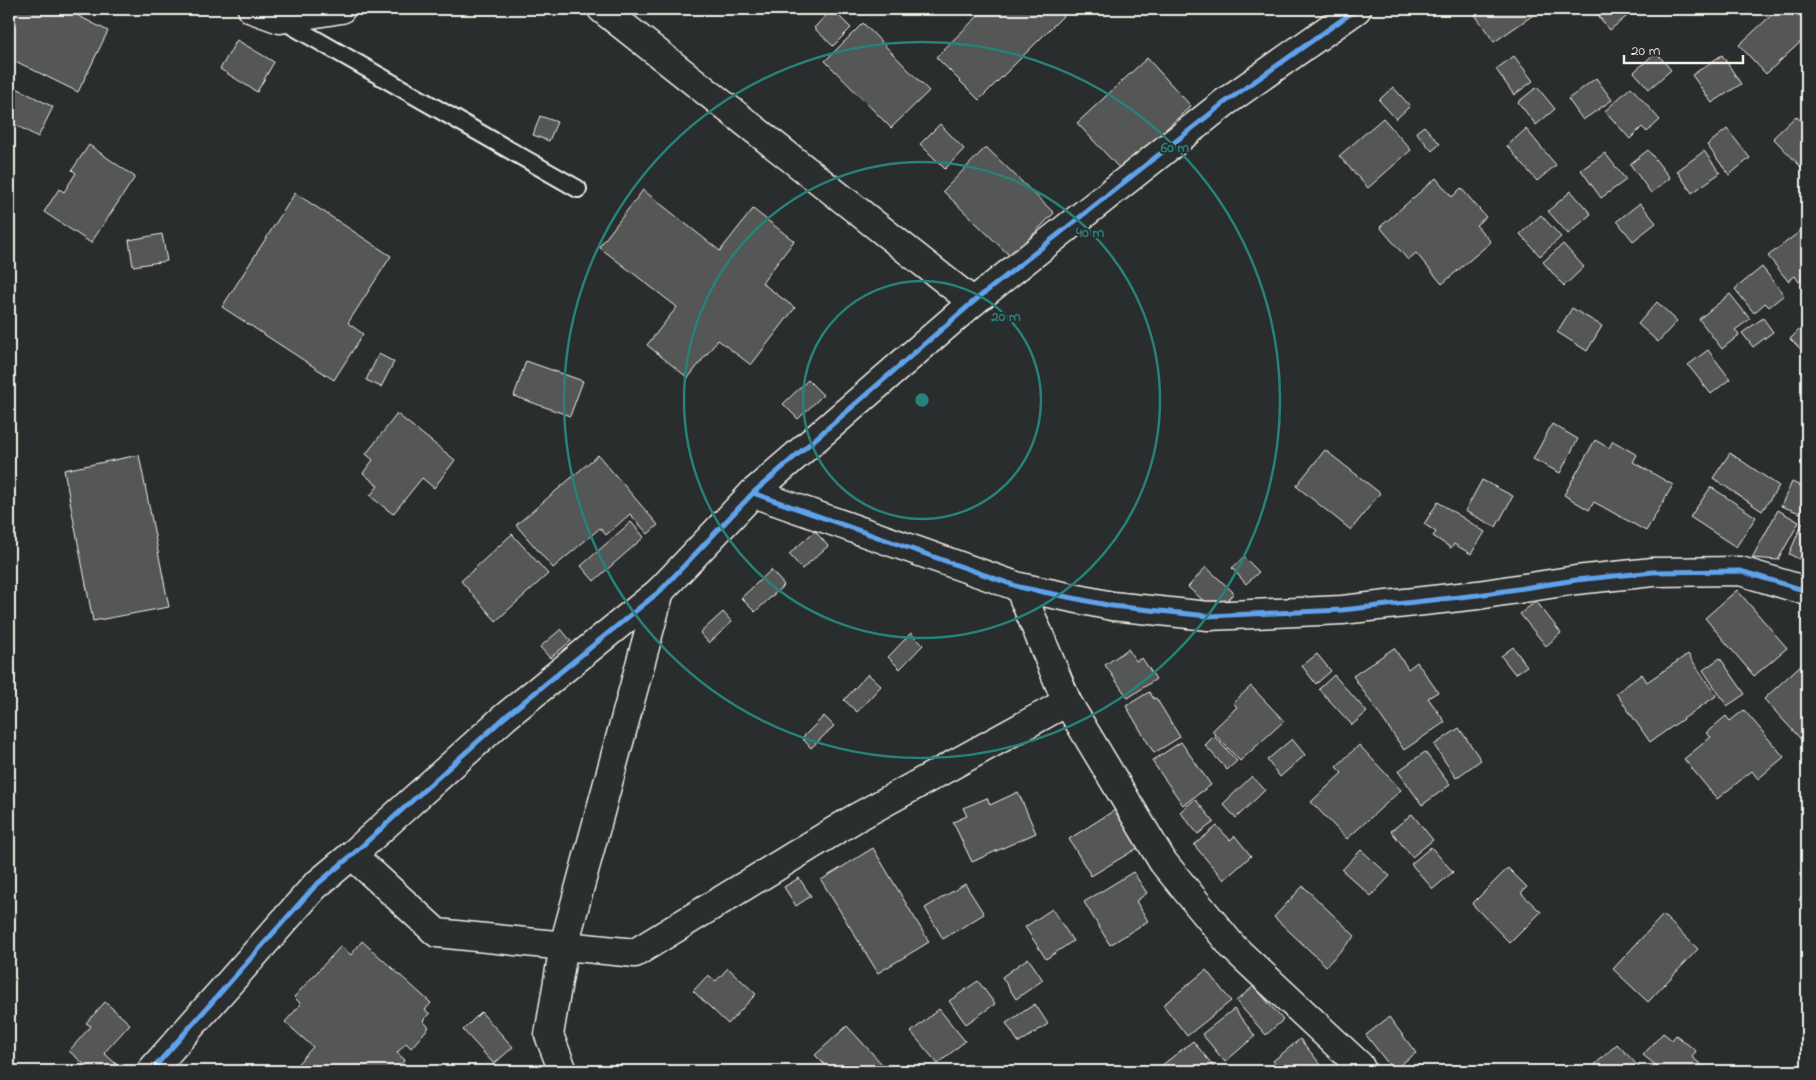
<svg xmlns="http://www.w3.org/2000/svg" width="1816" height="1080" font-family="'Indie Flower',sans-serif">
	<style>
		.building { fill: #555756; stroke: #f4f1e8 }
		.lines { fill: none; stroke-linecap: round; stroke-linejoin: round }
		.lane-casing { stroke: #f4f1e8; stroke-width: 20 }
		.street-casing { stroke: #f4f1e8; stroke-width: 31 }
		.lane { stroke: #2a2d2e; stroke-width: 16 }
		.street { stroke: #2a2d2e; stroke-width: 28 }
		.cycleway-casing { stroke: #2a2d2e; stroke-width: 8 }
		.cycleway { stroke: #60a3ed; stroke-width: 5 }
		.ring { fill: none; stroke: #26827a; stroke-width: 2.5 }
		.centre { fill: #26827a; stroke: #2a2d2e; stroke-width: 2.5 }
		.ring-label { font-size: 15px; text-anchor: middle; font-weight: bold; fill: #26827a; stroke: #2a2d2e; stroke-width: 4; stroke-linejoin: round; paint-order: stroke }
	</style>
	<rect width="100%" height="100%" fill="#2a2d2e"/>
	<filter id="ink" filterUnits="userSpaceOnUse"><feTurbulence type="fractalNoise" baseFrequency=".02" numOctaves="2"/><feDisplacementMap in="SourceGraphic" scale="10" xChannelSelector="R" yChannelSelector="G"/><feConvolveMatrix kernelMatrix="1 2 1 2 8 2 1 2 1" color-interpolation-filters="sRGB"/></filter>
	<g filter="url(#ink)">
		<!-- building -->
		<g class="building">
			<path d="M9,9h56l43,22 -30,61 -69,-34z"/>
			<path d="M832,9l19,19 -18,18 -19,-18z"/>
			<path d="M985,9h85l-91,91 -43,-43z"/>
			<path d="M1471,9h71l-48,33z"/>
			<path d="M1599,9h30l3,3 -22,18 -15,-18z"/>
			<path d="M1778,9h23l6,6v21l-41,38 -27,-29z"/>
			<path d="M863,23l66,68 -38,37 -66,-67z"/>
			<path d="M237,40l37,22 -17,30 -37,-23z"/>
			<path d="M1656,52l15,18 -22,19 -15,-17z"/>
			<path d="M1722,55l19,29 -29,19 -20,-28z"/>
			<path d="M1514,56l19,25 -19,14 -18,-26z"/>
			<path d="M1147,58l44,48 -70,64 -44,-47z"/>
			<path d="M1596,78l16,22 -29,20 -15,-21z"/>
			<path d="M9,84l44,23 -15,30 -28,-15 -1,2z"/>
			<path d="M1393,87l17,19 -14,13 -17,-19z"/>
			<path d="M1537,87l18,22 -19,16 -18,-23z"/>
			<path d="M1631,87l29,33 -13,12 -5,-5 -12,12 -25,-28z"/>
			<path d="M540,116l17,6 -8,19 -16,-6z"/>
			<path d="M1796,116l11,12v45l-34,-35z"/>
			<path d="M1383,118l28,32 -43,38 -29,-32z"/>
			<path d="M940,124l24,25 -19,20 -25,-25z"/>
			<path d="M1424,126l16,18 -8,7 -16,-19z"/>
			<path d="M1526,129l30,36 -19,16 -30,-35z"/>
			<path d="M1727,129l23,29 -21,17 -22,-30z"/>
			<path d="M89,145l46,32 -44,66 -47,-31 15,-23 5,3 12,-19 -4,-3z"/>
			<path d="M986,147l68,66 -43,44 -68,-66z"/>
			<path d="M1648,150l22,28 -19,15 -21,-29z"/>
			<path d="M1704,151l16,22 -28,20 -15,-22z"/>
			<path d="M1605,153l21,27 -25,18 -20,-28z"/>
			<path d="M1436,178l16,19 9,-9 25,29 -10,8 15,17 -49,42 -26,-31 -8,7 -28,-33z"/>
			<path d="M643,190l77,61 33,-42 41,32 -32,42 33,25 -44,57 -33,-25 -30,38 -41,-33 30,-38 -78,-60z"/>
			<path d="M1571,191l20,23 -23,20 -20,-23z"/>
			<path d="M295,193l96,63 -43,67 15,11 -29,46 -112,-73z"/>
			<path d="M1640,203l16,20 -23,18 -16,-20z"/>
			<path d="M1541,215l20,22 -21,19 -20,-22z"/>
			<path d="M1803,229l4,6v40l-8,7 -4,-6 -7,5 -20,-25z"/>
			<path d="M162,234l5,27 -34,5 -4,-26z"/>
			<path d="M1563,244l21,23 -20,19 -21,-24z"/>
			<path d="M1762,267l22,28 -15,12 -4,-4 -11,10 -19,-24z"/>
			<path d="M1730,294l20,25 -15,11 4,5 -17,14 -23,-30z"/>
			<path d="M1657,302l20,19 -19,21 -20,-18z"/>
			<path d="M1572,308l30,18 -15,25 -30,-19z"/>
			<path d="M1763,318l10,14 -20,15 -11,-14z"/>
			<path d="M1807,322v33l-17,-16z"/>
			<path d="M1708,350l22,29 -19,15 -23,-29z"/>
			<path d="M379,354l15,8 -13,25 -15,-7z"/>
			<path d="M526,361l57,20 -13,35 -56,-20z"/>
			<path d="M808,380l15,15 -25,24 -15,-15z"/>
			<path d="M397,414l58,46 -21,28 -12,-10 -29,36 -23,-18 8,-10 -15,-13 10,-13 -7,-6z"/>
			<path d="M1552,424l26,15 -18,34 -27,-14z"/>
			<path d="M1595,440l14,8 4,-7 24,14 -4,7 40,23 -27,46 -52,-29 -5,8 -25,-15z"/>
			<path d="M1325,450l55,43 -29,37 -55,-44z"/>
			<path d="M1730,453l49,33 -17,25 -49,-33z"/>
			<path d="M139,455l30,152 -76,14 -29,-151z"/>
			<path d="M598,455l60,70 -10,9 -18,-20 -24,21 -6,-7 -47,40 -37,-43z"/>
			<path d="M1482,480l31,16 -17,31 -31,-16z"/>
			<path d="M1792,482l15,7v8l-7,16 -19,-7z"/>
			<path d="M1711,487l45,30 -20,30 -46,-30z"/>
			<path d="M1438,502l47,30 -14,22 -17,-10 -3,4 -18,-12 3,-4 -12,-8z"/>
			<path d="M1778,510l21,12 -21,38 -26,-2z"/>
			<path d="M631,522l13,15 -50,44 -13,-15z"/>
			<path d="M1803,522l4,2v39l-18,-9z"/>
			<path d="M815,531l13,15 -26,23 -13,-15z"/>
			<path d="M512,534l36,40 -52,47 -35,-40z"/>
			<path d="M1244,557l15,15 -13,12 -14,-16z"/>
			<path d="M1206,567l28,26 -18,19 -28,-25z"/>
			<path d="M771,570l13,15 -29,27 -14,-14z"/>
			<path d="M1737,590l50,58 -33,28 -49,-58z"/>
			<path d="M1536,601l25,32 -15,13 -26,-32z"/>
			<path d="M723,612l9,10 -23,21 -9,-10z"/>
			<path d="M561,629l10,12 -21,17 -10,-11z"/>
			<path d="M911,633l12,12 -23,24 -12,-12z"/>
			<path d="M1513,647l14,19 -12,8 -14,-18z"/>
			<path d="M1394,648l14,21 9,-7 21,30 -10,6 17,24 -41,28 -51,-74z"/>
			<path d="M1128,649l8,12 6,-3 14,21 -28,19 -23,-33z"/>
			<path d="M1317,654l14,17 -15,13 -14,-18z"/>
			<path d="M1688,654l28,42 -66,46 -34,-49 26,-19 5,8z"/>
			<path d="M1720,658l25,36 -18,12 -24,-36z"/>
			<path d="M1804,662l3,4v80l-43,-47z"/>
			<path d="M868,674l13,12 -24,26 -13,-12z"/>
			<path d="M1334,675l33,37 -15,13 -33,-36z"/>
			<path d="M1251,686l33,35 -44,40 -28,-30 25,-24 -4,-4z"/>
			<path d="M1149,692l5,7 2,-1 24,39 -26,16 -28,-47z"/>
			<path d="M1744,710l40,47 -26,22 -6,-8 -35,28 -33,-40 27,-22 -5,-4 20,-17 4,5z"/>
			<path d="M824,716l10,10 -23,22 -9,-10z"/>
			<path d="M1459,728l22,32 -25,18 -22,-33z"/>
			<path d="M1214,736l23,25 -10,9 -22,-25z"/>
			<path d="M1292,739l13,16 -25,22 -13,-17z"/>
			<path d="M1181,742l30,43 -28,20 -31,-44z"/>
			<path d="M1359,745l42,45 -54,49 -36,-37 31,-29 -6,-6z"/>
			<path d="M1425,752l25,33 -28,20 -24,-34z"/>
			<path d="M1252,776l13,14 -29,28 -13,-14z"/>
			<path d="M1018,792l18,41 -64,29 -19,-40 14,-6 -4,-8 24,-10 3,7z"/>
			<path d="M1195,799l19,23 -16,12 -18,-22z"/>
			<path d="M1118,808l23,38 -50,30 -22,-37z"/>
			<path d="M1412,814l21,26 -21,17 -21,-26z"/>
			<path d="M1217,826l13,14 5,-4 16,20 -27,24 -30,-35z"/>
			<path d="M1431,847l22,25 -20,17 -22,-25z"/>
			<path d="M873,848l56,94 -51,31 -57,-93z"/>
			<path d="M1361,850l29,26 -19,20 -29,-26z"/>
			<path d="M1508,868l19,19 -6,6 20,19 -31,31 -38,-39z"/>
			<path d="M1133,872l14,21 -11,8 12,20 -38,24 -26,-43z"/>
			<path d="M799,878l12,18 -15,10 -12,-19z"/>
			<path d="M965,884l19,30 -41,25 -18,-31z"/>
			<path d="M1303,886l52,50 -29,30 -52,-49z"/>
			<path d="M1807,886v18l-8,-4z"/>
			<path d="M1052,909l21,32 -27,18 -21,-32z"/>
			<path d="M1663,915l35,34 -50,53 -35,-33z"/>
			<path d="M362,941l69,62 -6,7 5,4 -7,7 6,6 -18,21 -5,-5 -9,10 8,7 -10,11h-104l22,-24 -28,-25 16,-18 -7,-7 47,-51 10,9z"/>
			<path d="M1028,958l15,22 -27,19 -14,-22z"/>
			<path d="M728,968l28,26 -28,30 -35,-33 15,-16 8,6z"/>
			<path d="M1206,970l25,31 -44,35 -24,-31z"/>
			<path d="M978,981l17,23 -29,20 -17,-23z"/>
			<path d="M1254,986l29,34 -17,15 -30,-34z"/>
			<path d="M105,1002l25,22 -26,29 20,18h-32l-23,-20 22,-25 -5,-3z"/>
			<path d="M1035,1004l13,20 -29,19 -13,-20z"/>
			<path d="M939,1009l26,32 -27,23 -27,-32z"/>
			<path d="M1234,1009l21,27 -30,26 -23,-28z"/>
			<path d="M481,1012l32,35 -19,17 -31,-34z"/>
			<path d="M1389,1017l27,36 -23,17 -27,-35z"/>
			<path d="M847,1026l35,38 -8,7h-43l-16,-16z"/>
			<path d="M1663,1033l9,7 4,-5 20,16 -4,6 13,11 -3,3h-39l-20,-16z"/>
			<path d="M1300,1039l21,26 -8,6h-32l-8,-10z"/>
			<path d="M1193,1041l22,27 -5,3h-45l-4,-5z"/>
			<path d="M1617,1044l26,27h-55z"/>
		</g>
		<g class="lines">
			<defs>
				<path id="lane" d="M280,19l298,170"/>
				<g id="street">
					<path d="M252,9l28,10 61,-10"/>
					<path d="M602,9l371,293"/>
					<path d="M753,493l266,94 93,19 96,10 134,-6 136,-15 98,-15 77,-8 87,-1 67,20"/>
					<path d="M1019,587l48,115 96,160 70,85 126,118 3,6"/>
					<path d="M352,855l85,78 198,20 219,-134 213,-117"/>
					<path d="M151,1071l164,-185 37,-31 153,-138 155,-126 93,-98 220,-191 251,-199 133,-94"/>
					<path d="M563,1071l-14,-36 15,-90 96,-354"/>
				</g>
			</defs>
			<!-- lane casing -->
			<use href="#lane" class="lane-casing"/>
			<!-- street casing -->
			<use href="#street" class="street-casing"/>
			<!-- lane -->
			<use href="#lane" class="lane"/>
			<!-- street -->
			<use href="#street" class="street"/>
			<defs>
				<g id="cycleway">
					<path d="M753,493l266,94 93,19 96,10 134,-6 136,-15 98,-15 77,-8 87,-1 67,20"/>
					<path d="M151,1071l164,-185 37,-31 153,-138 155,-126 93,-98 220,-191 251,-199 133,-94"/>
				</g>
			</defs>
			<!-- cycleway casing -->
			<use href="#cycleway" class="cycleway-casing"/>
			<!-- cycleway -->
			<use href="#cycleway" class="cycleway"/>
		</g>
	</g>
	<!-- distance rings -->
	<g class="ring">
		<circle cx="922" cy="400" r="119"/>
		<circle cx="922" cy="400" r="238"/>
		<circle cx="922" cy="400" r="358"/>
	</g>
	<circle cx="922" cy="400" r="8" class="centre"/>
	<g class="ring-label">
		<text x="1175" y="152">60 m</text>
		<text x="1090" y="237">40 m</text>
		<text x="1006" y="321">20 m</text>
	</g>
	<!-- margin -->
	<rect width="1816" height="1080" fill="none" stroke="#2a2d2e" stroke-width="30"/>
	<rect x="15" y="15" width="1786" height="1050" fill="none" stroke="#f4f1e8" stroke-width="2" filter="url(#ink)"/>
	<!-- scale -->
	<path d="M1624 55v8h119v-8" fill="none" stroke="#f4f1e8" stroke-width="2.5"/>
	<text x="1631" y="55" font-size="15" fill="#f4f1e8" stroke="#2a2d2e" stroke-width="4" paint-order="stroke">20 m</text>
</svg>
